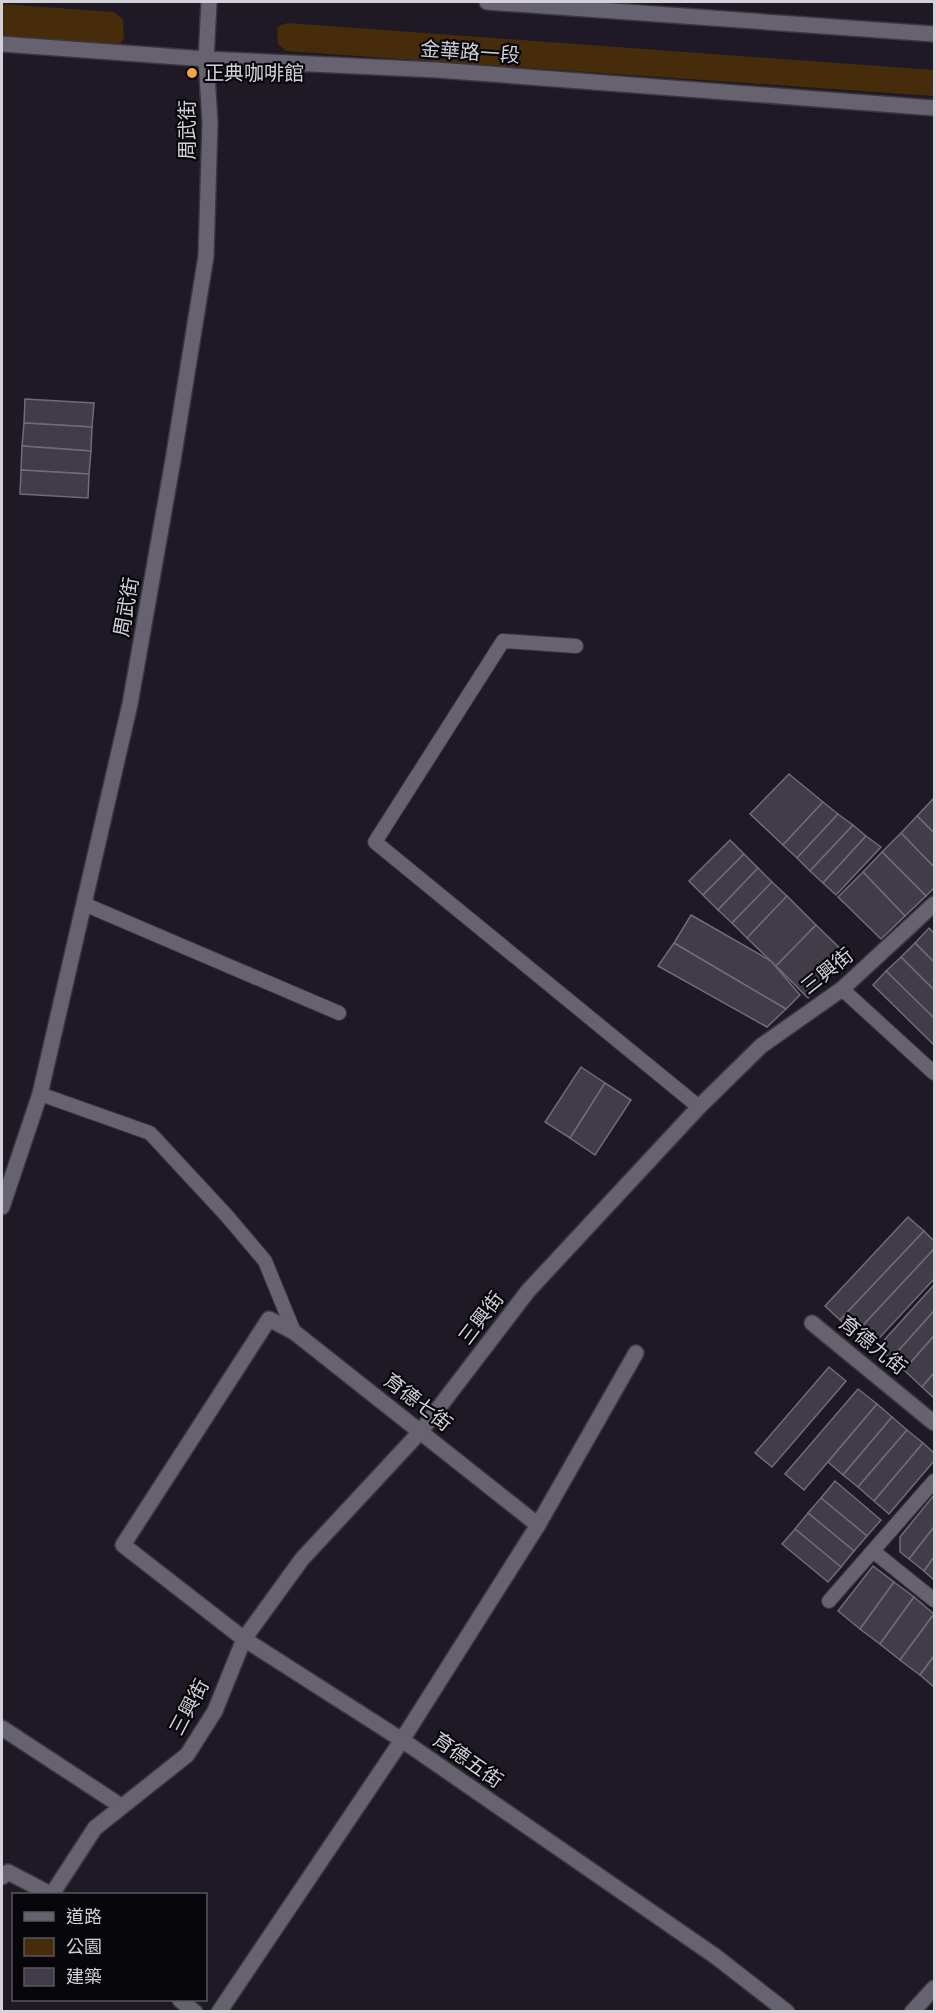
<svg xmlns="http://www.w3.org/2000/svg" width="936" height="2013" font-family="'Source Serif 4','Noto Sans TC',serif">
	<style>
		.green { fill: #462c0b }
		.building { fill: #413c48; stroke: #706b78; stroke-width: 1.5 }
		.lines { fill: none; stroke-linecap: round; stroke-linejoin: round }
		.lane-casing { stroke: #39363e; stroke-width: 16 }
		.street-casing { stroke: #39363e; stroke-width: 18 }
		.secondary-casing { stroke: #39363e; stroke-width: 18 }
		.lane { stroke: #67626f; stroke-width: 14 }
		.street { stroke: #67626f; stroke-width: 15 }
		.secondary { stroke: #67626f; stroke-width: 15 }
		.poi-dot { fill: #f4a443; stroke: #07060a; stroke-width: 2 }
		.labels { text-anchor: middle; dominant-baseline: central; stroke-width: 4.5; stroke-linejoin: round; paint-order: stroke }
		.street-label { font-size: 20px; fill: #d3d1d8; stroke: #07060a }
		.poi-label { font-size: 20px; fill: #d3d1d8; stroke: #07060a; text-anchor: start }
	</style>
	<rect width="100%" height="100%" fill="#1e1924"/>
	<!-- green -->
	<g class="green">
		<path d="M2,4l112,8 9,8 1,18 -4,6 -4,1 -114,-8z"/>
		<path d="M288,23l646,47v26l-648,-45 -8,-7 -1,-16 4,-3z"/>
	</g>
	<!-- building -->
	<g class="building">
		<path d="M25,399l69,4 -2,24 -68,-4z"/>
		<path d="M24,423l68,4 -1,24 -69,-5z"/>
		<path d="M22,446l69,5 -2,23 -68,-4z"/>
		<path d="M21,470l68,4 -1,24 -68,-4z"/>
		<path d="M789,774l34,28 -40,43 -33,-31z"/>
		<path d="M934,798v35l-17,-17z"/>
		<path d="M823,802l15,12 -41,44 -14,-13z"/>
		<path d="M838,814l15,11 -43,46 -13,-13z"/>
		<path d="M917,816l17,17v34l-33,-34z"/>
		<path d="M853,825l13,11 -43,47 -13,-12z"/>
		<path d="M901,833l33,34v21l-8,8 -44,-44z"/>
		<path d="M866,836l15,11 -45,48 -13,-12z"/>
		<path d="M730,840l14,14 -41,41 -14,-14z"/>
		<path d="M882,852l44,44 -21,20 -42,-44z"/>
		<path d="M744,854l14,14 -40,42 -15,-15z"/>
		<path d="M758,868l14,14 -40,41 -14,-13z"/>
		<path d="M863,872l42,44 -24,23 -43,-42z"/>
		<path d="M772,882l15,14 -40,42 -15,-15z"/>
		<path d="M787,896l29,29 -40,41 -29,-28z"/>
		<path d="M691,915l80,46 29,34 -14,14 -112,-66z"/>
		<path d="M816,925l32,31 -40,42 -32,-32z"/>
		<path d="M929,928l5,5v29l-19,-19z"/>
		<path d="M674,943l112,66 -19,18 -109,-61z"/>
		<path d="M915,943l19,19v28l-33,-33z"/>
		<path d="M901,957l33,33v28l-48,-47z"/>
		<path d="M886,971l48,47v27l-61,-60z"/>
		<path d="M581,1067l24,16 -35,55 -25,-16z"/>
		<path d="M605,1083l26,17 -36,55 -25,-17z"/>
		<path d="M908,1217l16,14 -84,89 -15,-14z"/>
		<path d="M924,1231l10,10v8l-79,85 -15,-14z"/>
		<path d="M934,1249v30l-64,69 -15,-14z"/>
		<path d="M934,1285v26l-43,48 -13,-12z"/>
		<path d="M934,1311v25l-30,34 -13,-11z"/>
		<path d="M934,1336v37l-12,14 -18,-17z"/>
		<path d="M829,1367l17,14 -74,86 -17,-14z"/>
		<path d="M934,1373v25l-12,-11z"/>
		<path d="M858,1389l19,15 -73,86 -19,-16z"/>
		<path d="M877,1404l15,13 -49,58 -15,-13z"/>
		<path d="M892,1417l15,13 -49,57 -15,-12z"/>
		<path d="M907,1430l16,13 -49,58 -16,-14z"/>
		<path d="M923,1443l11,10v8l-45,53 -15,-13z"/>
		<path d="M835,1481l46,39 -14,16 -46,-38z"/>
		<path d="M934,1495v32l-25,32 -9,-7v-15z"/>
		<path d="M821,1498l46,38 -13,15 -46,-38z"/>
		<path d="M808,1513l46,38 -13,16 -46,-38z"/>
		<path d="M934,1527v30l-10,14 -15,-12z"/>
		<path d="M795,1529l46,38 -13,15 -46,-38z"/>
		<path d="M934,1557v23l-10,-9z"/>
		<path d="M873,1566l21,16 -34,47 -22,-18z"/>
		<path d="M894,1582l20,15 -34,47 -20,-15z"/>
		<path d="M914,1597l20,17 -34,46 -20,-16z"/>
		<path d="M934,1614v42l-14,19 -20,-15z"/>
		<path d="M934,1656v31l-14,-12z"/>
	</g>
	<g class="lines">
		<defs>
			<g id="lane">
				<path d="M576,646l-73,-5 -128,201 324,265"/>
				<path d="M84,904l255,109"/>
				<path d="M842,989l92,84"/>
				<path d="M40,1094l110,39 77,83 38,45 29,71"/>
				<path d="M873,1551l61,49"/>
				<path d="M829,1601l105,-120"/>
			</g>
			<g id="street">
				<path d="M2,44l204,15 231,11 497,38"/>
				<path d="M2,1207l38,-113 90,-390 43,-244 33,-204 4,-133 -4,-64 3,-57"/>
				<path d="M812,1323l122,100"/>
				<path d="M538,1525l-244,-193 -25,-13 -146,226 121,94 158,101 313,216 72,56"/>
				<path d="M2,1728l119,78"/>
				<path d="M2,1877l6,-5 42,22"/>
				<path d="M52,1894l43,-66 92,-73 28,-44 29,-72 58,-80 119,-128 107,-140 171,-184 62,-61 81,-57 92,-85"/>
				<path d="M180,2000l15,12"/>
				<path d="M219,2012l183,-272 136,-215 98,-172"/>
				<path d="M912,2012l22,-24"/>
			</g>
			<path id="secondary" d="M487,2l447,32"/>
		</defs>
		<!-- lane casing -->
		<use href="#lane" class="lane-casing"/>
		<!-- street casing -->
		<use href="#street" class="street-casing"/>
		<!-- secondary casing -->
		<use href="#secondary" class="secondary-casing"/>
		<!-- lane -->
		<use href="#lane" class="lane"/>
		<!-- street -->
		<use href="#street" class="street"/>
		<!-- secondary -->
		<use href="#secondary" class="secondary"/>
	</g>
	<!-- markers -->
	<circle class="poi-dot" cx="192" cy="73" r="6"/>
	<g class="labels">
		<!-- street labels -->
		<g class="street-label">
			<text transform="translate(470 52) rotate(4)">金華路一段</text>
			<text transform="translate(187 130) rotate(-90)">周武街</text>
			<text transform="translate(126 607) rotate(-80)">周武街</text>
			<text transform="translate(827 971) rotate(-39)">三興街</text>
			<text transform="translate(481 1318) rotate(-53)">三興街</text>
			<text transform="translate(873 1345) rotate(39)">育德九街</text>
			<text transform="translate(418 1402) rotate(38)">育德七街</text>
			<text transform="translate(189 1707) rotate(-62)">三興街</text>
			<text transform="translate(468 1760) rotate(35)">育德五街</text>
		</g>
		<!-- poi labels -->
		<g class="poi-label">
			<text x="204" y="73">正典咖啡館</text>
		</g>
	</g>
	<!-- border -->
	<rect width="936" height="2013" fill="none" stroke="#d3d1d8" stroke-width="6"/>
	<!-- legend -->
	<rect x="12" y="1893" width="195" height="108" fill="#07060a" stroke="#59575c" stroke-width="1.5"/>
	<rect x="24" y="1912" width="30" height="9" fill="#67626f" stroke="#59575c" stroke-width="1.5"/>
	<text x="66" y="1923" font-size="18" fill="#d3d1d8">道路</text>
	<rect x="24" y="1938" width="30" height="18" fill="#462c0b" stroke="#59575c" stroke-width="1.5"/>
	<text x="66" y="1953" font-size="18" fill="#d3d1d8">公園</text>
	<rect x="24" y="1968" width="30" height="18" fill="#413c48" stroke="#59575c" stroke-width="1.5"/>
	<text x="66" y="1983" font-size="18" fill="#d3d1d8">建築</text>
</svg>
